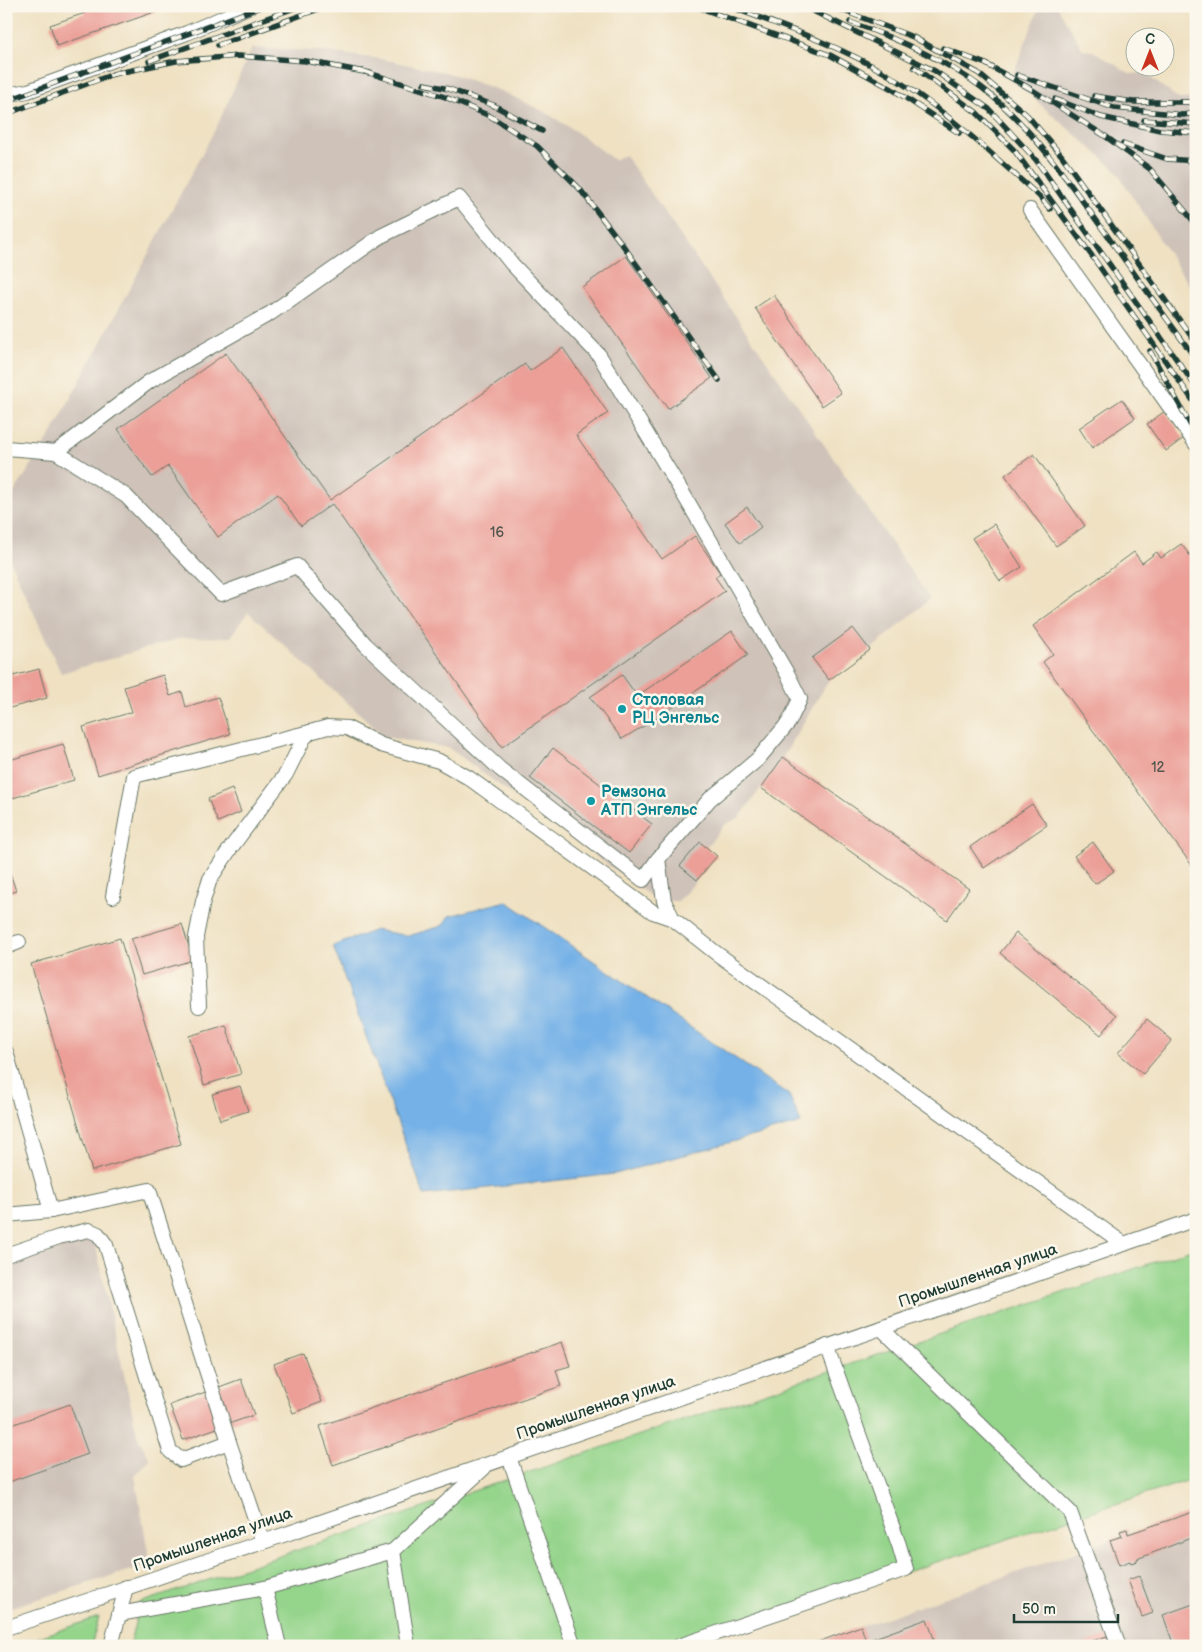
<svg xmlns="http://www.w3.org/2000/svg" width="1202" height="1652" font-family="'Balsamiq Sans',sans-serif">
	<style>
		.industrial { fill: #cec2b9 }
		.green { fill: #94d48b; stroke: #5a8860 }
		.water { fill: #75b1e7; stroke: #4a778e }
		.building { fill: #eb9f97 }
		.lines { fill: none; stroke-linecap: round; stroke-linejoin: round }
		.minor-casing { stroke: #687666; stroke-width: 16 }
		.minor { stroke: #fff; stroke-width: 14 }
		.rail-casing { stroke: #1f3d34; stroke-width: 5.5 }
		.rail { stroke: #fbf7ec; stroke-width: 4; stroke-dasharray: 11; stroke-linecap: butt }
		.culture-dot { fill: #0f9aa8; stroke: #fbf7ec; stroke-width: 2 }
		.labels { text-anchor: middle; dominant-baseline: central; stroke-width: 5; stroke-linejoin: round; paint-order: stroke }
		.number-label { font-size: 14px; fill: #52564d }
		.culture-label { font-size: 16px; font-weight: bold; fill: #0d838f; stroke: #fbf7ec; text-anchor: start }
		.street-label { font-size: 16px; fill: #1f3d34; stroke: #fbf7ec }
	</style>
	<rect width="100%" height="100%" fill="#fbf7ec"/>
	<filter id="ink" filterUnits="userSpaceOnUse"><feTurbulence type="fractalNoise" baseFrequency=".02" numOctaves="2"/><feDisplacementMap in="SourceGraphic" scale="10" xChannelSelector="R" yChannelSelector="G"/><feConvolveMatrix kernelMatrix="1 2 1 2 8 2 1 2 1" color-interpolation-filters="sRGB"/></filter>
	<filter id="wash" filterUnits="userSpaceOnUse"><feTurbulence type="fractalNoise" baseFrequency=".0096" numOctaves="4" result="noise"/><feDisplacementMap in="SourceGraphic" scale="20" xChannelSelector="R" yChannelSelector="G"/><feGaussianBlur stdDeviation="1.12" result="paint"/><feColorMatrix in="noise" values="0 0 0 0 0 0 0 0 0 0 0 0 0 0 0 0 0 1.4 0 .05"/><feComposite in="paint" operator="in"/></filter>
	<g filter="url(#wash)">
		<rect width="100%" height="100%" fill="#efe1c2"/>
		<!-- industrial -->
		<g class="industrial">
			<path d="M1040,6h17l26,44 10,1 38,23 13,-1 35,26 17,-1v198l-81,-127 -104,-90z"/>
			<path d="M252,48l66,3 63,8 68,14 52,18 44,21 33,21 36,27 11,-5 305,444 -60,51 -41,30 -46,77 -43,60 -16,8 -17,22 -7,-5 -19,24 16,14 -19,21h-21l-208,-153 -64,-11 -137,-125 -18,25 -48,1 -121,35 -55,-121v-47l46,-72 166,-309z"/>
			<path d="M94,1238l44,200 12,21 -15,17 15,88 -144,45v-344z"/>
			<path d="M1196,1511v135h-391l317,-110 -2,-5 7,-2 2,5z"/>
		</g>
		<!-- green -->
		<g class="green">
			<path d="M1196,1247v231l-518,168h-549l11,-43 1032,-347z"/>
			<path d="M99,1617l-8,29h-78z"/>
		</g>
		<!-- water -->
		<path class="water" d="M506,901l283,194 12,28 -186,51 -191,21 -91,-249 43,-16 32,6 34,-10 7,-10z"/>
		<g id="blocks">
			<!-- building -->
			<g class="building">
				<path d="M83,6h86v1l-112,39 -7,-21 35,-12z"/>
				<path d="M626,256l86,122 -44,31 -86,-122z"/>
				<path d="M774,295l67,98 -19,13 -67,-98z"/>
				<path d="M563,348l45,65 -32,22 86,124 33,-23 25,37 -5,4 10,14 -223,156 -170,-243 -31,22 -23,-32 -60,43 -50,-71 -16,11 -34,-48 108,-76 104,147 195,-136 5,7z"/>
				<path d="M1122,399l13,19 -43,30 -13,-20z"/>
				<path d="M1165,411l19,27 -18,13 -19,-27z"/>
				<path d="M1034,454l51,72 -29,20 -51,-71z"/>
				<path d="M747,507l14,20 -21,16 -15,-20z"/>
				<path d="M994,524l28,43 -22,14 -28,-43z"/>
				<path d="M1181,544l15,19v308l-153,-209 10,-8 -20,-28 101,-74 8,11 15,-11 4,6z"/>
				<path d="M853,628l17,22 -41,30 -17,-22z"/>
				<path d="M732,631l16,24 -94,65 -32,19 -32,-42 32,-22 15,21z"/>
				<path d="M7,654l6,22 26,-7 8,29 -41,11z"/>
				<path d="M163,675l7,21 12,-4 4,15 32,-10 12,37 -132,41 -15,-48 49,-15 -8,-25z"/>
				<path d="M63,744l11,36 -68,20v-39z"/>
				<path d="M553,748l99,76 -23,29 -99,-75z"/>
				<path d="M783,757l186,132 -22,31 -186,-132z"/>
				<path d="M232,789l9,23 -23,10 -10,-23z"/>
				<path d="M1032,804l15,21 -63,43 -14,-21z"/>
				<path d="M700,842l17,14 -20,24 -17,-14z"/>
				<path d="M1093,842l21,29 -19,13 -21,-28z"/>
				<path d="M6,861l10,30 -10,3z"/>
				<path d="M182,924l11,36 -51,15 -11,-36z"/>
				<path d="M1016,933l101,82 -16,20 -101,-82z"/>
				<path d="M120,938l61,206 -89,27 -61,-207z"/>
				<path d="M1147,1019l25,21 -29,34 -25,-21z"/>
				<path d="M226,1025l15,49 -37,11 -15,-49z"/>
				<path d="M240,1086l8,25 -28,9 -8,-26z"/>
				<path d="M562,1342l8,24 -14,4 5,16 -228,79 -13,-39z"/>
				<path d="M303,1353l19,49 -29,11 -19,-49z"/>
				<path d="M241,1379l13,36 -71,25 -13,-35z"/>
				<path d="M70,1404l18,50 -82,29v-56z"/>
				<path d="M1196,1511v25l-59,23v2l-6,2 -1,-2 -11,4 -9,-25 12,-4 -2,-5 7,-2 1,5z"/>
				<path d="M1139,1576l14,37 -11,4 -14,-37z"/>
				<path d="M1196,1603v43h-22l-11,-31z"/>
				<path d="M927,1619l7,20 -19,7h-108l54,-20 5,15z"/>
				<path d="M1107,1636l4,10h-30v-1z"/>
			</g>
		</g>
	</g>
	<g filter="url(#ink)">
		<use href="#blocks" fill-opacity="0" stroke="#687666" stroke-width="1"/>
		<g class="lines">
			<defs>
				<g id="minor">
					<path d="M6,95l22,-4 159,-58 63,-27"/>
					<path d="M1030,210l166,234"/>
					<path d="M6,448l50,4 70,44 95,98 76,-28 69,79 134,124 143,111 15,-21 52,-60 48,-40 31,-37 11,-23 -12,-24 -100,-173 -89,-147 -87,-91 -53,-66 -78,38 -110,77 -121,68 -94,71"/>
					<path d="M658,859l6,42 9,18 43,34 408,291"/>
					<path d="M113,896l21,-120 176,-44"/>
					<path d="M6,947l13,-5"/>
					<path d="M199,1006l-3,-69 7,-36 7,-22 20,-30 56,-75 18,-36 6,-6 18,-5 19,1 34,17 58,16 30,17 184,134 20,7"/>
					<path d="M6,1052l45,159"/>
					<path d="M6,1215l45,-4 98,-21 80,252"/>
					<path d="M6,1255l53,-18 30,-7 9,4 8,11 64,206 11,9 48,-18 34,100"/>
					<path d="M881,1328l189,184 49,134"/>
					<path d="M509,1457l65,189"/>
					<path d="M393,1551l15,95"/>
					<path d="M265,1588l14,58"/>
					<path d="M119,1614l146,-26 128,-37 91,-83"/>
					<path d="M6,1628l257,-86 933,-323"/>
					<path d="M111,1646l15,-59"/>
					<path d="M679,1646l227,-77 -7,-24 -72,-199"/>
				</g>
			</defs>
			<!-- minor casing -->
			<use href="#minor" class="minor-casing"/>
			<!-- minor -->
			<use href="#minor" class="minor"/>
			<defs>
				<g id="rail">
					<path d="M695,6l135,49 62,34 67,44"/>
					<path d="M728,6c53,20 108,38 157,67 57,33 105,80 154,123l11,13"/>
					<path d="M803,6l132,65 54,38 47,51 160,227"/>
					<path d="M831,6l82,31 65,36 49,42 35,41 134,187"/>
					<path d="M850,22c45,16 92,36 131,65 48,37 83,88 118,137 32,45 64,90 97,135"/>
					<path d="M218,45l109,-39"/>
					<path d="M943,48l43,16 45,25 74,47 45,33 46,55"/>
					<path d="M149,61l151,-55"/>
					<path d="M914,67l62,45 38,38 78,106 104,149"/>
					<path d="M363,71l82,26 45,19 47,30 42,42 43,56 97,136"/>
					<path d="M113,74l63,-13 63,-5 67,5 64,12"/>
					<path d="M1017,75l97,33 69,7 13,-2"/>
					<path d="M424,84l25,5 44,16 49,26"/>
					<path d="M1094,96l39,6h63"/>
					<path d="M1055,99l46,18 59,13 36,3"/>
					<path d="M6,101l257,-95"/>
					<path d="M6,114l113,-42"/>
					<path d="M1144,120l52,4"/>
					<path d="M1123,144l44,15 29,2"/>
					<path d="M1150,351l46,84"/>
				</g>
			</defs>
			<!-- rail casing -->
			<use href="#rail" class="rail-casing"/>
			<!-- rail -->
			<use href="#rail" class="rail"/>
		</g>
	</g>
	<!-- markers -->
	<g class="culture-dot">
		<circle cx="622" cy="709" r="5"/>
		<circle cx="591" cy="801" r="5"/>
	</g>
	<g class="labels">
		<!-- number labels -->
		<g class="number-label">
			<text x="497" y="532">16</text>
			<text x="1158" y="767">12</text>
		</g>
		<!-- culture labels -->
		<g class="culture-label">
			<text x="632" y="700">Столовая<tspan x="632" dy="18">РЦ Энгельс</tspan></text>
			<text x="601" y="792">Ремзона<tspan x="601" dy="18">АТП Энгельс</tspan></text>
		</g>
		<!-- street labels -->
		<g class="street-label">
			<text transform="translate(978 1276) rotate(-19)">Промышленная улица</text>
			<text transform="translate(596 1408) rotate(-19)">Промышленная улица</text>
			<text transform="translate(213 1540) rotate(-19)">Промышленная улица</text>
		</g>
	</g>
	<!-- margin -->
	<rect width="1202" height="1652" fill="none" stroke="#fbf7ec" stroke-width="25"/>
	<!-- north arrow -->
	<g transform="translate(1150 52)"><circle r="24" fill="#fbf7ec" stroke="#a3ada2"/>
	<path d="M0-4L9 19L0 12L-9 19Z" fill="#c8321e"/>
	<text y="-8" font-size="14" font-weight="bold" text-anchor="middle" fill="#1f3d34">С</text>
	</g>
	<!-- scale -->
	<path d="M1014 1614v8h104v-8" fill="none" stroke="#1f3d34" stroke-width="2.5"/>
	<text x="1022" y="1614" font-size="15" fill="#1f3d34" stroke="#fbf7ec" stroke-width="4" paint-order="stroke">50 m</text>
</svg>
